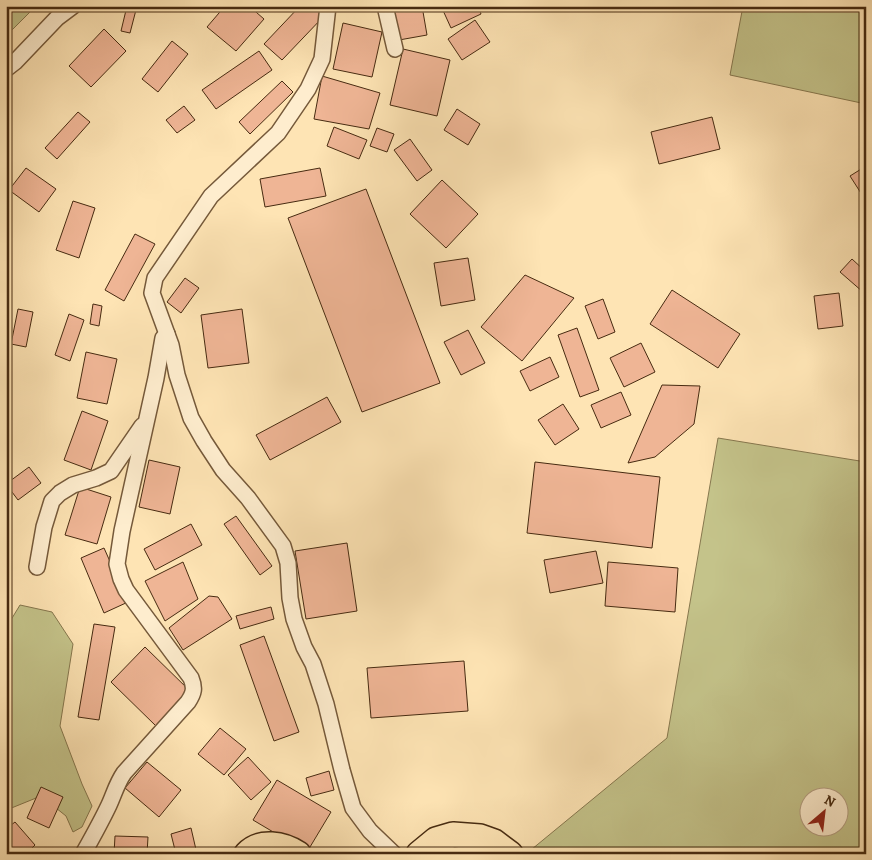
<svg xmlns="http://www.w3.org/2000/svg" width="872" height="860" font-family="Alegreya,serif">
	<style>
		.green { fill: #c4c38a; stroke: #86774e; fill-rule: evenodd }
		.building { fill: #efb595; stroke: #472b11 }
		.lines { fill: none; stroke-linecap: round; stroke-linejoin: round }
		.street-casing { stroke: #75593a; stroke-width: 18 }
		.primary-casing { stroke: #472b11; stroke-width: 28 }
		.street { stroke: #feedce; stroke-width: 15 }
		.primary { stroke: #fee4b4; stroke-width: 25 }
	</style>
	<rect width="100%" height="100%" fill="#fee4b4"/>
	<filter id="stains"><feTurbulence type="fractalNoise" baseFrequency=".004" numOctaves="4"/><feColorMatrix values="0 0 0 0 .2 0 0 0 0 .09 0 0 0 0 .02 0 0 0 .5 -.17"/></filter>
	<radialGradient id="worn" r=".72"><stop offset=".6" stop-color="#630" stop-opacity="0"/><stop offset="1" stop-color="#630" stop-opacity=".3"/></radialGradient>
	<!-- green -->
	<g class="green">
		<path d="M6,6h30l-30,30z"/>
		<path d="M743,6h123v98l-136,-29z"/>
		<path d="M718,438l148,24v392h-340l141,-116zM810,798h30v30h-30z"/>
		<path d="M20,605l32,7 21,32 -13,82 22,58 10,22 -10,21 -9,5 -7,-16 -25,-20 -32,13 -3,-1v-180z"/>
	</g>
	<!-- building -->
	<g class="building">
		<path d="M127,6h10l-7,27 -9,-2z"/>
		<path d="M225,6h24l15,13 -28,32 -29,-24z"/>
		<path d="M300,6h14l10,10 -42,44 -18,-16z"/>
		<path d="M393,6h29l5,29 -28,5z"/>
		<path d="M441,6h37l3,8 -30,14z"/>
		<path d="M475,20l15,22 -28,18 -14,-21z"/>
		<path d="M343,23l39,9 -10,45 -39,-8z"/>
		<path d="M104,29l22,22 -35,36 -22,-21z"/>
		<path d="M172,41l16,13 -30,38 -16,-13z"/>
		<path d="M403,49l47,11 -13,56 -47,-11z"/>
		<path d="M259,51l13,19 -56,39 -14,-19z"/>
		<path d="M322,76l58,17 -11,36 -55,-10z"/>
		<path d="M282,81l11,11 -43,42 -11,-12z"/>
		<path d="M184,106l11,14 -18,13 -11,-13z"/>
		<path d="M457,109l23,15 -12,21 -24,-15z"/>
		<path d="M78,112l12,10 -33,37 -12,-11z"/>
		<path d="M712,117l8,32 -61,15 -8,-32z"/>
		<path d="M334,127l33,13 -8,19 -32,-13z"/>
		<path d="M377,128l17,6 -7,18 -17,-6z"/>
		<path d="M410,139l22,31 -15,11 -23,-31z"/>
		<path d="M866,166v35l-16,-25z"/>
		<path d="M26,168l30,21 -17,23 -30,-22z"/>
		<path d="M320,168l6,28 -61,11 -5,-28z"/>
		<path d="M442,180l36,34 -32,34 -36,-34z"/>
		<path d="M366,189l74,194 -78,29 -74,-194z"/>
		<path d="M73,201l22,7 -16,50 -23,-8z"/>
		<path d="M135,234l20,10 -31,57 -19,-11z"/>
		<path d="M468,258l7,42 -34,6 -7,-43z"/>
		<path d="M852,259l14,13v17l-3,3 -23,-20z"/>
		<path d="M525,275l49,23 -52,63 -41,-34z"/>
		<path d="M185,278l14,10 -18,25 -14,-11z"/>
		<path d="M672,290l68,44 -22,34 -68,-44z"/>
		<path d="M839,293l4,33 -25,3 -4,-33z"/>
		<path d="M603,299l12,33 -17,7 -13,-33z"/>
		<path d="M93,304l9,2 -3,20 -9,-2z"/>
		<path d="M18,309l15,3 -7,35 -15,-3z"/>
		<path d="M242,309l7,54 -41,5 -7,-53z"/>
		<path d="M69,314l15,6 -14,41 -15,-6z"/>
		<path d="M577,328l22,62 -19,7 -22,-62z"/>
		<path d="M468,330l17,33 -24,12 -17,-33z"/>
		<path d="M641,343l14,29 -31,15 -14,-29z"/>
		<path d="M86,352l31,7 -10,45 -30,-6z"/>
		<path d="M550,357l9,20 -29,14 -10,-20z"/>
		<path d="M662,385l38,1 -6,38 -39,33 -27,6z"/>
		<path d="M621,392l10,23 -30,13 -10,-23z"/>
		<path d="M327,397l14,25 -71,38 -14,-25z"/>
		<path d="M563,404l16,25 -24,16 -17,-25z"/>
		<path d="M82,411l26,10 -17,49 -27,-10z"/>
		<path d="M149,460l31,7 -10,47 -31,-7z"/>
		<path d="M535,462l125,15 -8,71 -125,-15z"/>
		<path d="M29,467l12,16 -23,17 -12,-16z"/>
		<path d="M80,487l31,10 -14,47 -32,-9z"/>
		<path d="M236,516l36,50 -12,9 -36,-51z"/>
		<path d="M191,524l11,21 -47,25 -11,-21z"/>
		<path d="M347,543l10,68 -51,8 -11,-68z"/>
		<path d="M104,548l24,54 -24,11 -23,-55z"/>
		<path d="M596,551l7,32 -53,10 -6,-33z"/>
		<path d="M183,562l15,37 -33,22 -20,-40z"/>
		<path d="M608,562l70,6 -3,44 -70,-6z"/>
		<path d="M209,596l9,1 14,22 -49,31 -14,-22z"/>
		<path d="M271,607l3,12 -34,10 -4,-13z"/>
		<path d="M94,624l21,3 -16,93 -21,-3z"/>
		<path d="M264,636l35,96 -25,9 -34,-96z"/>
		<path d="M145,647l46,45 -34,35 -46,-45z"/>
		<path d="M464,661l4,50 -97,7 -4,-50z"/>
		<path d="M220,728l26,21 -22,26 -26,-21z"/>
		<path d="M248,757l23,25 -20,18 -23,-25z"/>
		<path d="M147,762l34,28 -22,27 -34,-29z"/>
		<path d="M329,771l5,19 -23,6 -5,-18z"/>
		<path d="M277,780l54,32 -24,40 -54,-32z"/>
		<path d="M41,787l22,10 -14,31 -22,-10z"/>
		<path d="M15,822l20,23 -9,9h-20v-25z"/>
		<path d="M191,828l6,26h-21l-5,-20z"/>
		<path d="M115,836l33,1 -1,17h-33z"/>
	</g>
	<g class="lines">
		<defs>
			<g id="street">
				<path d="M328,6l-6,53 -14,30 -30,44 -67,63 -56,82 -3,15 19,52 6,30 14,43 13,23 19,29 25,28 35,48 5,17 2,35 4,21 10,28 9,17 13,40 16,66 11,38 17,23 24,23"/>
				<path d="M385,6l10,43"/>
				<path d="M6,69l9,-7 42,-44 16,-12"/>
				<path d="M37,567l7,-40 8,-26 8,-8 13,-8 23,-7 15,-7 31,-45"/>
				<path d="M83,854c9,-16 18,-32 26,-49 5,-11 8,-22 15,-32l64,-71c6,-9 7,-14 3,-24l-65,-88 -5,-11 -4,-15 5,-33 34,-153 7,-40 4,-4"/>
			</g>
			<g id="primary">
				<path d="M247,854c13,-14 36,-10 51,0"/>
				<path d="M419,854l17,-14 17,-5 27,2 14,5 16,12"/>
			</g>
		</defs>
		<!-- street casing -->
		<use href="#street" class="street-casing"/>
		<!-- primary casing -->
		<use href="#primary" class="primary-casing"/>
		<!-- street -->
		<use href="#street" class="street"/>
		<!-- primary -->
		<use href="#primary" class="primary"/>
	</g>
	<!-- margin -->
	<rect width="872" height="860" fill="none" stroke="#fee4b4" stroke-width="25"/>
	<rect x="8" y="8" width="857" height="845" fill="none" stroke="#472b11" stroke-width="2.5"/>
	<rect x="12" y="12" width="847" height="835" fill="none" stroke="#472b11"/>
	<!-- north arrow -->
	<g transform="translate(824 812) rotate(28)"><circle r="24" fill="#feedce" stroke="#b59f82"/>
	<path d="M0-4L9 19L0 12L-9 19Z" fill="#8f2418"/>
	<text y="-8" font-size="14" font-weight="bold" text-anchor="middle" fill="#472b11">N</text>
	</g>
	<rect width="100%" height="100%" filter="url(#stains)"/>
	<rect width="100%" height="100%" fill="url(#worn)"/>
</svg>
